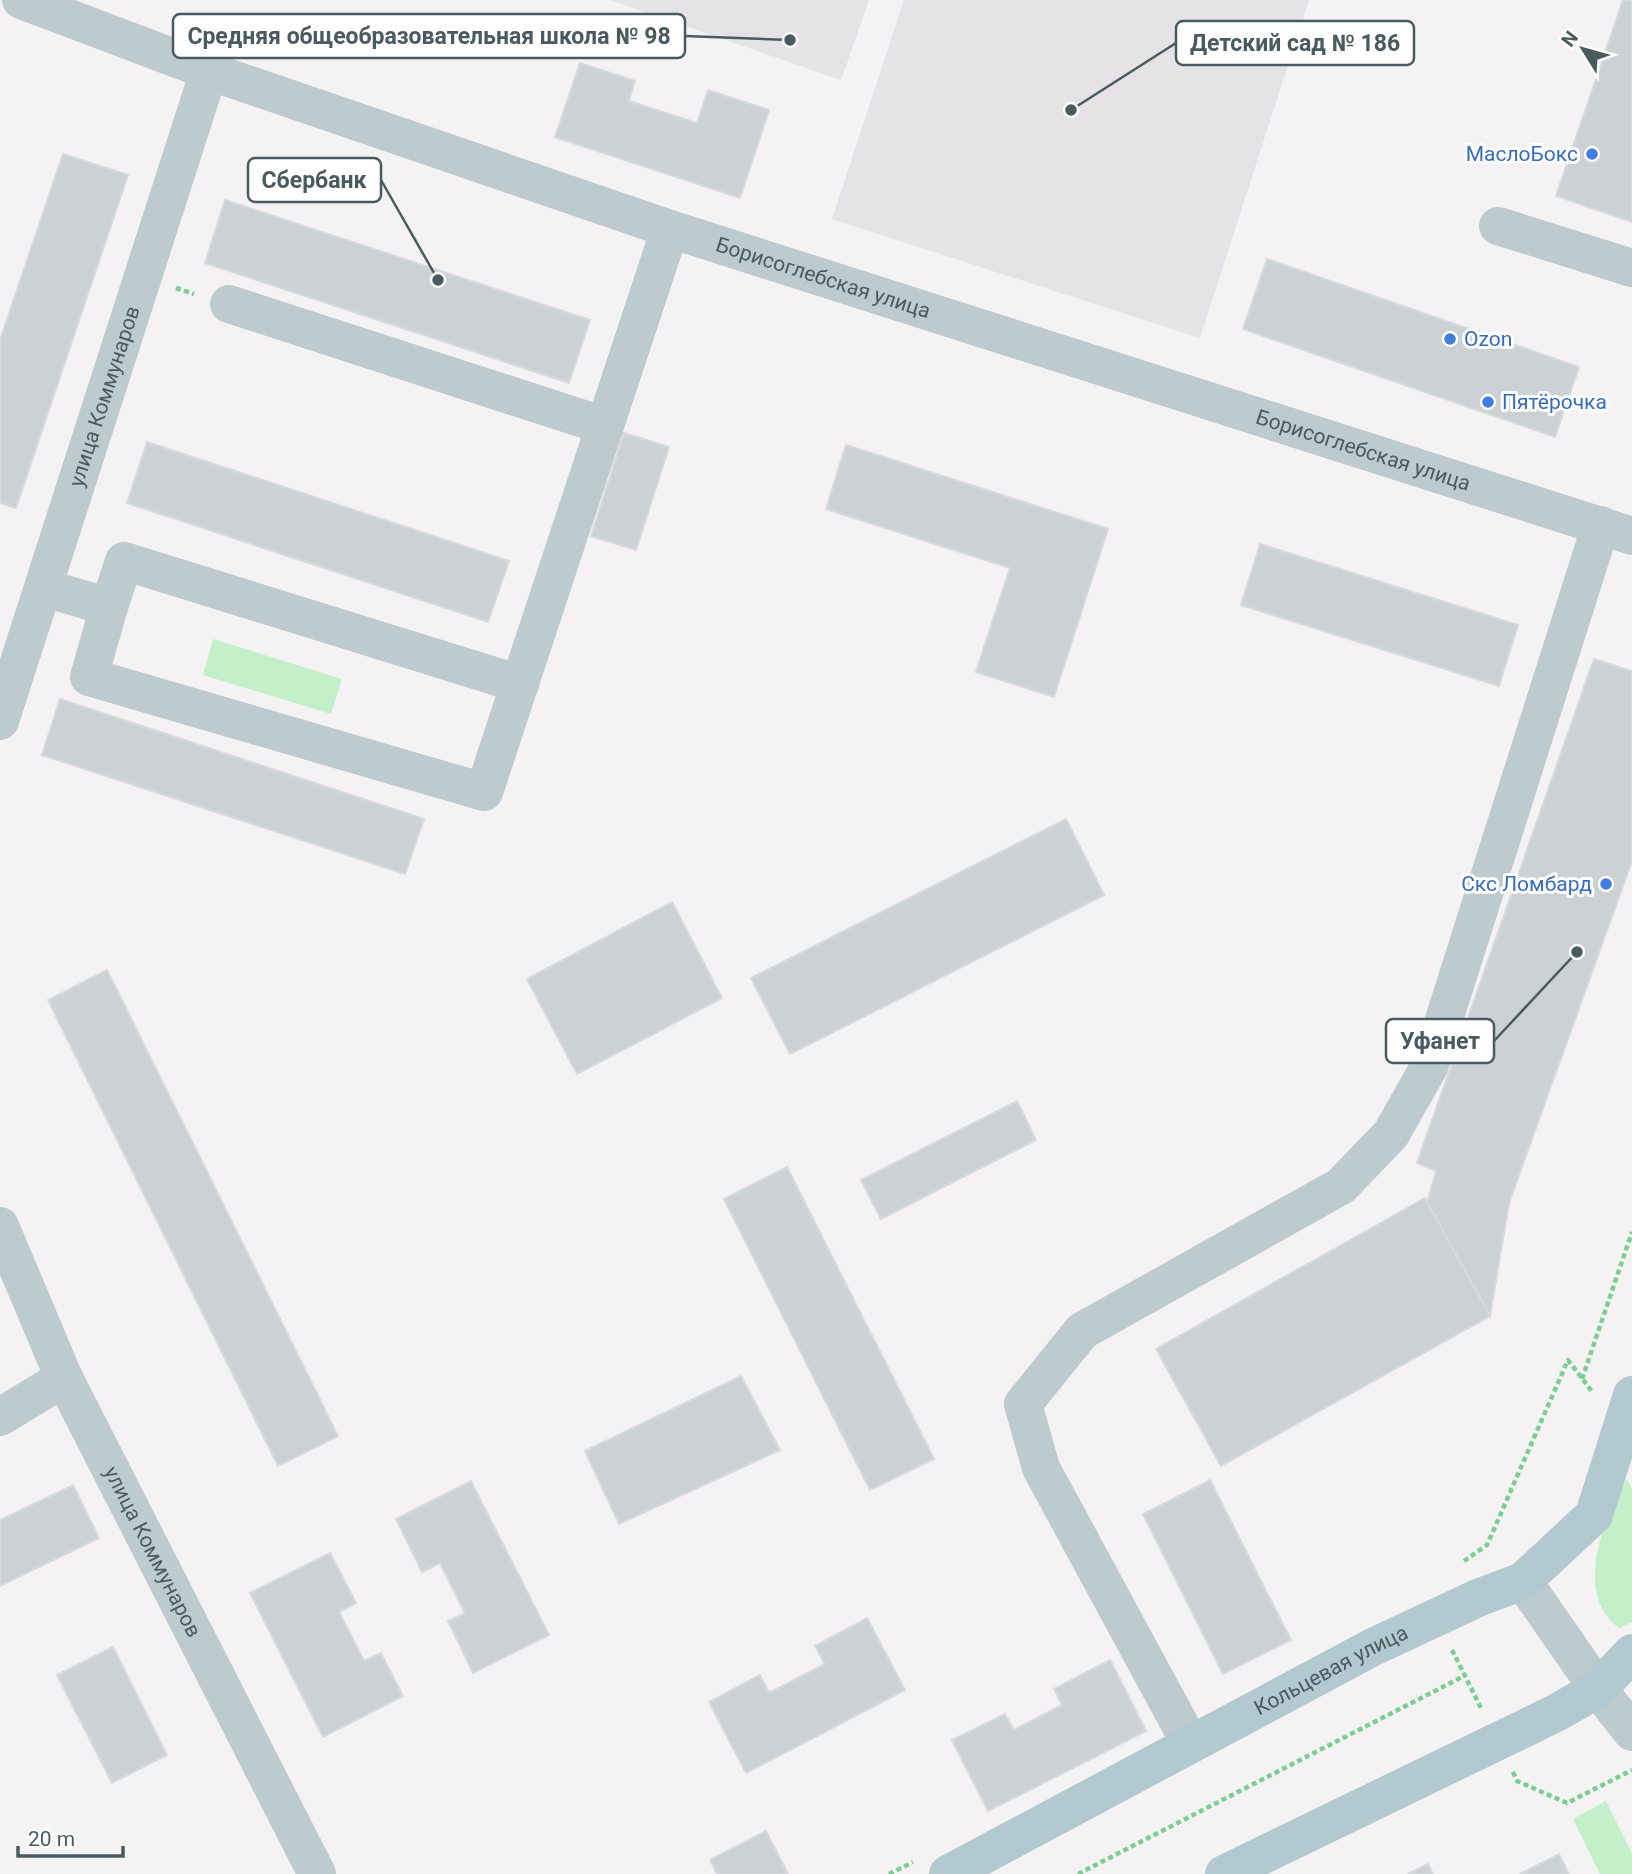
<svg xmlns="http://www.w3.org/2000/svg" width="1632" height="1874" font-family="Roboto,sans-serif">
	<style>
		.education { fill: #e5e3e5 }
		.green { fill: #c3f0c9 }
		.building { fill: #ccd1d4; stroke: #d7dadd; stroke-width: 2 }
		.lines { fill: none; stroke-linecap: round; stroke-linejoin: round }
		.path { stroke: #7bce91; stroke-width: 4.5; stroke-dasharray: 5 3.5; stroke-linecap: butt }
		.minor { stroke: #becbce; stroke-width: 38 }
		.major { stroke: #b3c9d0; stroke-width: 38 }
		.shop-dot { fill: #3f7fe0; stroke: #fff; stroke-width: 2.5 }
		.labels { text-anchor: middle; dominant-baseline: central; stroke-width: 6; stroke-linejoin: round; paint-order: stroke }
		.shop-label { font-size: 21px; fill: #366cbe; stroke: #fff; text-anchor: end }
		.street-label { font-size: 21px; fill: #4a5b60; stroke: #fff }
		.leader { fill: none; stroke: #4a5b60; stroke-width: 2.5 }
		.callout-dot { fill: #4a5b60; stroke: #fff; stroke-width: 2.5 }
		.callout { fill: #fff; stroke: #4a5b60; stroke-width: 2.5 }
		.callout-label { font-size: 23px; text-anchor: middle; font-weight: bold; fill: #4a5b60 }
	</style>
	<rect width="100%" height="100%" fill="#f4f2f3"/>
	<!-- education -->
	<g class="education">
		<path d="M610,0h259l-28,80z"/>
		<path d="M904,0h405l-109,338 -368,-119z"/>
	</g>
	<!-- green -->
	<g class="green">
		<path d="M213,639l129,40 -11,35 -128,-39z"/>
		<path d="M1627,1479l5,10v133l-13,6c-47,-36 -15,-108 8,-149z"/>
		<path d="M1606,1801l26,52v21h-32l-27,-55z"/>
	</g>
	<!-- building -->
	<g class="building">
		<path d="M1623,0h9v222l-76,-26z"/>
		<path d="M580,63l55,18 -6,20 68,22 11,-33 61,20 -29,88 -185,-61z"/>
		<path d="M63,154l65,21 -112,333 -16,-5v-163z"/>
		<path d="M225,200l365,120 -21,63 -364,-120z"/>
		<path d="M1267,259l312,108 -24,70 -312,-108z"/>
		<path d="M624,433l45,14 -33,103 -45,-14z"/>
		<path d="M147,442l362,119 -21,61 -361,-119z"/>
		<path d="M846,445l262,84 -54,168 -78,-25 34,-104 -184,-59z"/>
		<path d="M1260,544l258,81 -19,61 -258,-81z"/>
		<path d="M1594,659l38,12v190l-123,342 -19,113 -63,-113 9,-32 -19,-8z"/>
		<path d="M60,699l364,120 -19,55 -363,-119z"/>
		<path d="M1066,819l38,76 -314,159 -39,-76z"/>
		<path d="M672,902l50,96 -145,76 -50,-95z"/>
		<path d="M107,970l231,466 -60,30 -230,-466z"/>
		<path d="M1017,1101l19,39 -155,79 -20,-39z"/>
		<path d="M787,1167l147,292 -64,31 -146,-291z"/>
		<path d="M1425,1198l65,118 -269,150 -65,-117z"/>
		<path d="M741,1376l39,74 -161,74 -34,-73z"/>
		<path d="M1210,1480l81,160 -68,34 -80,-160z"/>
		<path d="M471,1481l78,154 -76,38 -25,-52 17,-8 -25,-50 -18,9 -26,-53z"/>
		<path d="M73,1485l26,53 -99,48v-66z"/>
		<path d="M330,1553l26,50 -17,9 25,49 17,-8 22,43 -80,41 -73,-144z"/>
		<path d="M867,1618l38,72 -159,83 -37,-71 51,-27 9,18 56,-29 -10,-18z"/>
		<path d="M113,1647l54,108 -55,28 -55,-108z"/>
		<path d="M1110,1660l36,71 -158,80 -36,-71 53,-26 9,16 48,-25 -8,-16z"/>
		<path d="M766,1831l22,43h-71l-7,-14z"/>
		<path d="M1559,1854l10,20h-49z"/>
		<path d="M1428,1864l5,10h-25z"/>
	</g>
	<g class="lines">
		<!-- path -->
		<g class="path">
			<path d="M176,288l18,6"/>
			<path d="M1582,1379l50,-147"/>
			<path d="M1464,1561l23,-16 81,-185 25,33"/>
			<path d="M1452,1650l29,58"/>
			<path d="M1513,1772l4,9 50,22 65,-33"/>
			<path d="M889,1874l24,-12"/>
			<path d="M1078,1874l386,-198"/>
		</g>
		<!-- minor -->
		<g class="minor">
			<path id="s1" d="M21,0l188,71 461,158 962,307"/>
			<path d="M1498,226l134,42"/>
			<path d="M229,304l376,122"/>
			<path d="M45,588l64,19 15,-46 396,123"/>
			<path d="M109,607l-20,70 395,115 186,-563"/>
			<path id="s2" d="M0,721l209,-650"/>
			<path id="s3" d="M0,1226l64,152 253,496"/>
			<path d="M0,1417l64,-39"/>
			<path d="M1523,1581l75,108 34,43"/>
			<path d="M1190,1743l-149,-275 -18,-64 59,-73 259,-145 50,-52 38,-67 172,-542"/>
		</g>
		<!-- major -->
		<g class="major">
			<path id="s4" d="M948,1874l425,-227 107,-50 43,-16 71,-66 38,-120"/>
			<path d="M1224,1874l332,-161 42,-24 34,-36"/>
		</g>
	</g>
	<!-- markers -->
	<g class="shop-dot">
		<circle cx="1592" cy="154" r="7"/>
		<circle cx="1450" cy="339" r="7"/>
		<circle cx="1488" cy="402" r="7"/>
		<circle cx="1606" cy="884" r="7"/>
	</g>
	<g class="labels">
		<!-- shop labels -->
		<g class="shop-label">
			<text x="1578" y="154">МаслоБокс</text>
			<text x="1464" y="339" text-anchor="start">Ozon</text>
			<text x="1502" y="402" text-anchor="start">Пятёрочка</text>
			<text x="1592" y="884">Скс Ломбард</text>
		</g>
		<!-- street labels -->
		<g class="street-label">
			<text stroke="none"><textPath href="#s1" startOffset="849">Борисоглебская улица</textPath></text>
			<text stroke="none"><textPath href="#s2" startOffset="341">улица Коммунаров</textPath></text>
			<text stroke="none"><textPath href="#s1" startOffset="1416">Борисоглебская улица</textPath></text>
			<text stroke="none"><textPath href="#s3" startOffset="360">улица Коммунаров</textPath></text>
			<text stroke="none"><textPath href="#s4" startOffset="434">Кольцевая улица</textPath></text>
		</g>
	</g>
	<!-- callouts -->
	<path class="leader" d="M790 40L685 36M1071 110L1176 43M438 280L381 180M1577 952L1494 1041"/>
	<g class="callout-dot">
		<circle cx="790" cy="40" r="7"/>
		<circle cx="1071" cy="110" r="7"/>
		<circle cx="438" cy="280" r="7"/>
		<circle cx="1577" cy="952" r="7"/>
	</g>
	<g class="callout">
		<rect x="173" y="14" width="512" height="44" rx="7"/>
		<rect x="1176" y="21" width="238" height="44" rx="7"/>
		<rect x="248" y="158" width="133" height="44" rx="7"/>
		<rect x="1386" y="1019" width="108" height="44" rx="7"/>
	</g>
	<g class="callout-label">
		<text x="429" y="44">Средняя общеобразовательная школа № 98</text>
		<text x="1295" y="51">Детский сад № 186</text>
		<text x="314" y="188">Сбербанк</text>
		<text x="1440" y="1049">Уфанет</text>
	</g>
	<!-- north arrow -->
	<g transform="translate(1583 49) rotate(307)" stroke="#ffffff" stroke-width="5" paint-order="stroke">
	<path d="M0-5L12 26L0 18L-12 26Z" fill="#4a5b60"/>
	<text y="-10" font-size="19" font-weight="bold" text-anchor="middle" fill="#4a5b60">N</text>
	</g>
	<!-- scale -->
	<path d="M18 1846v10h105v-10" fill="none" stroke="#4a5b60" stroke-width="3.5"/>
	<text x="28" y="1846" font-size="21" fill="#4a5b60" stroke="#ffffff" stroke-width="5" paint-order="stroke">20 m</text>
</svg>
